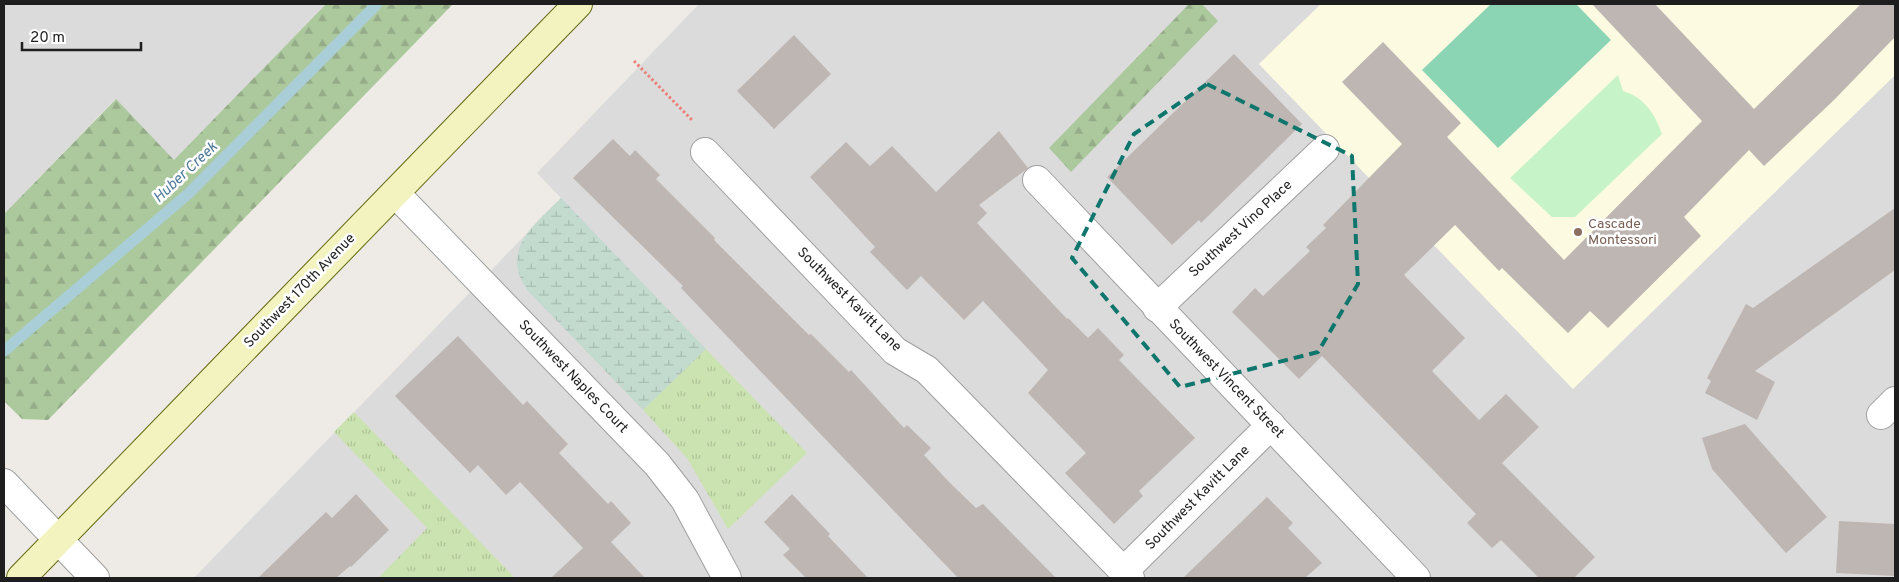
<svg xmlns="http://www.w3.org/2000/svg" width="1899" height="582" font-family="Overpass,sans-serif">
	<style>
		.residential { fill: #dcdbdb }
		.education { fill: #fcfae0 }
		.grass { fill: url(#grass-tufts) }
		.forest { fill: url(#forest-firs) }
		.wetland { fill: url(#wetland-marsh) }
		.park { fill: #c6f4c8 }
		.pitch { fill: #8bd5b5 }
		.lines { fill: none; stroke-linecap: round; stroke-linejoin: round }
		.stream { stroke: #aaced7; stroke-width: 11 }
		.building { fill: #beb6b2 }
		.street-casing { stroke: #9f9f9f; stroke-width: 30 }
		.secondary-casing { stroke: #636910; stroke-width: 30 }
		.path { stroke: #eb8078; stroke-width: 3; stroke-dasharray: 2.5 2.5; stroke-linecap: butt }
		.street { stroke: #fff; stroke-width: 28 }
		.secondary { stroke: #f2f3be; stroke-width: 28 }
		.marked { fill: none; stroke: #0f766e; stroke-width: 4; stroke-dasharray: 10 6; stroke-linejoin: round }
		.education-dot { fill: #8d6e63; stroke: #fff; stroke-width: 2 }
		.labels { text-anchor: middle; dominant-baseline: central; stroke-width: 5; stroke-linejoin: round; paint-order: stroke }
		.education-label { font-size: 14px; fill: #785e54; stroke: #fff; text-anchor: start }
		.street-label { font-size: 14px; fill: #1e1e1e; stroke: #fff }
		.water-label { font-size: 15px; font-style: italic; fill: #517a9c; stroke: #fff }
	</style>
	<defs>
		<pattern id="grass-tufts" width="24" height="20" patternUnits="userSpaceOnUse" patternTransform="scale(1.25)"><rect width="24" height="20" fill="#cbe3b0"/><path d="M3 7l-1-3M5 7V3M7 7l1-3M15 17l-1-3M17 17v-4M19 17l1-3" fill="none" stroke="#aec297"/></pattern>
		<pattern id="forest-firs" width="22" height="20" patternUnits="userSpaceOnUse" patternTransform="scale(1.25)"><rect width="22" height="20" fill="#acc99e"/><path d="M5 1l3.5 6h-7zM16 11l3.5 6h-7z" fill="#94ac88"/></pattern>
		<pattern id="wetland-marsh" width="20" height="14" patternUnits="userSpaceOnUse" patternTransform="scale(1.25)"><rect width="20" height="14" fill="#c3dacf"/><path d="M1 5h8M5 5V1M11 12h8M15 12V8" fill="none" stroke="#a7bbb1"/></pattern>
	</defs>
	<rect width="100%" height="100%" fill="#eeeae5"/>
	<!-- residential -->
	<g class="residential">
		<path d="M4,4h322l-152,157 -59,-62 -111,115z"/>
		<path d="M699,4h622l-62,60 314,325 322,-314v503h-1701l367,-380 -24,-25z"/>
	</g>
	<!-- education -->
	<path class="education" d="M1321,4h574v71l-322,314 -314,-325z"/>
	<!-- grass -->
	<g class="grass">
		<path d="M706,349l101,104 -79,76 -41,-71 -44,-48z"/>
		<path d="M354,412l161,166h-137l49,-50 -93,-96z"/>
	</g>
	<!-- forest -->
	<g class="forest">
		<path d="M326,4h127l-405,416 -26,-1 -18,-18v-187l112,-115 58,61z"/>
		<path d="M1189,4h13l16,17 -147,151 -22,-24z"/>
	</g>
	<!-- wetland -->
	<path class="wetland" d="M561,198l145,151 -63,61 -115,-119c-29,-40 6,-66 33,-93z"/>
	<!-- park -->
	<path class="park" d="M1618,75l5,16c22,7 32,23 39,43l-87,83h-23l-42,-39z"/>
	<!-- pitch -->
	<path class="pitch" d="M1491,4h85l35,36 -113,108 -76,-78z"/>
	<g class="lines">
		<!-- stream -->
		<path class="stream" d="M4,351l184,-157 189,-190"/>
	</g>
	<!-- building -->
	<g class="building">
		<path d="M1592,4h63l99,105 107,-105h34v33l-61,63 -70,66 -15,-16 -65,67 17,19 -93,92 -18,-17 -22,22 -66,-65 -3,3 -44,-46 -51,50 61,63 -33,33 47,49 27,-26 33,33 -37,36 93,94 -21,21h-35l-38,-38 -9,8 -25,-25 9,-9 -154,-158 -23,23 -67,-67 23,-24 8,8 47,-45 -4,-4 20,-19 -3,-3 79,-81 -60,-62 41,-40 78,81 -14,14 117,123 138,-139z"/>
		<path d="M794,35l37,39 -57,55 -37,-38z"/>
		<path d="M1234,54l68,70 -101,99 -2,-3 -27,25 -65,-68z"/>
		<path d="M999,131l29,37 -49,37 8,8 -10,10 90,96 1,-1 20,20 10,-10 26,27 -5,5 76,78 -56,53 4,5 -29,28 -49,-51 21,-20 -58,-60 20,-23 -65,-69 -19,19 -43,-44 -14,14 -37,-38 5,-5 -65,-70 36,-35 24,24 22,-20 44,46z"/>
		<path d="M613,139l17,17 5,-6 25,25 -4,4 59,59 -1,2 95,95 2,-1 38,38 2,-2 53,58 3,-3 24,23 -7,7 25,27 27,26 7,-4 73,74h-98l-277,-290 2,-2 -110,-108z"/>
		<path d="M1895,208v62l-140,101 20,11 -18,38 -52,-27 6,-12 -4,-3 39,-74 7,4z"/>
		<path d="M458,336l65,69 4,-4 41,43 -9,9 49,51 3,-3 20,22 -20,19 34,36h-94l32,-30 -63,-66 -14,13 -28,-30 -8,8 -75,-77z"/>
		<path d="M1745,424l82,93 -41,36 -74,-84 -10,-31z"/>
		<path d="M356,494l33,36 -38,37 -1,-1 -14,12h-78l68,-66 6,6z"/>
		<path d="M792,494l38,40 -2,2 40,42h-62l-23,-23 7,-6 -26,-27z"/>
		<path d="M1267,497l26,26 -5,5 34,35 -17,15h-122z"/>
		<path d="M1839,521l56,3v52l-59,-3z"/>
	</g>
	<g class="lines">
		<defs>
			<g id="street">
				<path d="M705,152l190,199 32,19 203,208"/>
				<path d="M1037,180l379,398"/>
				<path d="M395,193l262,271 28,36 42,78"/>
				<path d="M1157,308l168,-159"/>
				<path d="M1881,415l14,-14"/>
				<path d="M4,483l91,95"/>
				<path d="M1124,571l147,-146"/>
			</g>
			<path id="secondary" d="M21,578l557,-574"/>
		</defs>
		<!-- street casing -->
		<use href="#street" class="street-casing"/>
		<!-- secondary casing -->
		<use href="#secondary" class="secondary-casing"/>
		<!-- path -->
		<path class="path" d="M634,61l58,59"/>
		<!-- street -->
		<use href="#street" class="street"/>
		<!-- secondary -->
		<use href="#secondary" class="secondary"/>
	</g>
	<!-- marked area -->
	<path class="marked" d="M1207,84l145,72 6,128 -40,68 -138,35 -108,-129 62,-124z"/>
	<!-- markers -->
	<circle class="education-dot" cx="1578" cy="232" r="5"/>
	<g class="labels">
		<!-- education labels -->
		<g class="education-label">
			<text x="1588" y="224">Cascade<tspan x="1588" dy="16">Montessori</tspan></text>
		</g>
		<!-- street labels -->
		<g class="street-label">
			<text transform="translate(1241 229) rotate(-43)">Southwest Vino Place</text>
			<text transform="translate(300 291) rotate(-46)">Southwest 170th Avenue</text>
			<text transform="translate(849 300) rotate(45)">Southwest Kavitt Lane</text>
			<text transform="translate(573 377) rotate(46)">Southwest Naples Court</text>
			<text transform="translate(1226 379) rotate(46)">Southwest Vincent Street</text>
			<text transform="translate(1198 498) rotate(-45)">Southwest Kavitt Lane</text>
		</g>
		<!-- water labels -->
		<g class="water-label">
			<text transform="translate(186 173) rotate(-43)">Huber Creek</text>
		</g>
	</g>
	<!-- border -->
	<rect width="1899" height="582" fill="none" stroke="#1e1e1e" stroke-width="10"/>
	<!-- scale -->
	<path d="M22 42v8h119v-8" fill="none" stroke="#1e1e1e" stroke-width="2.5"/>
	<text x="30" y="42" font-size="15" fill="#1e1e1e" stroke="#ffffff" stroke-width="4" paint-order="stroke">20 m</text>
</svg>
